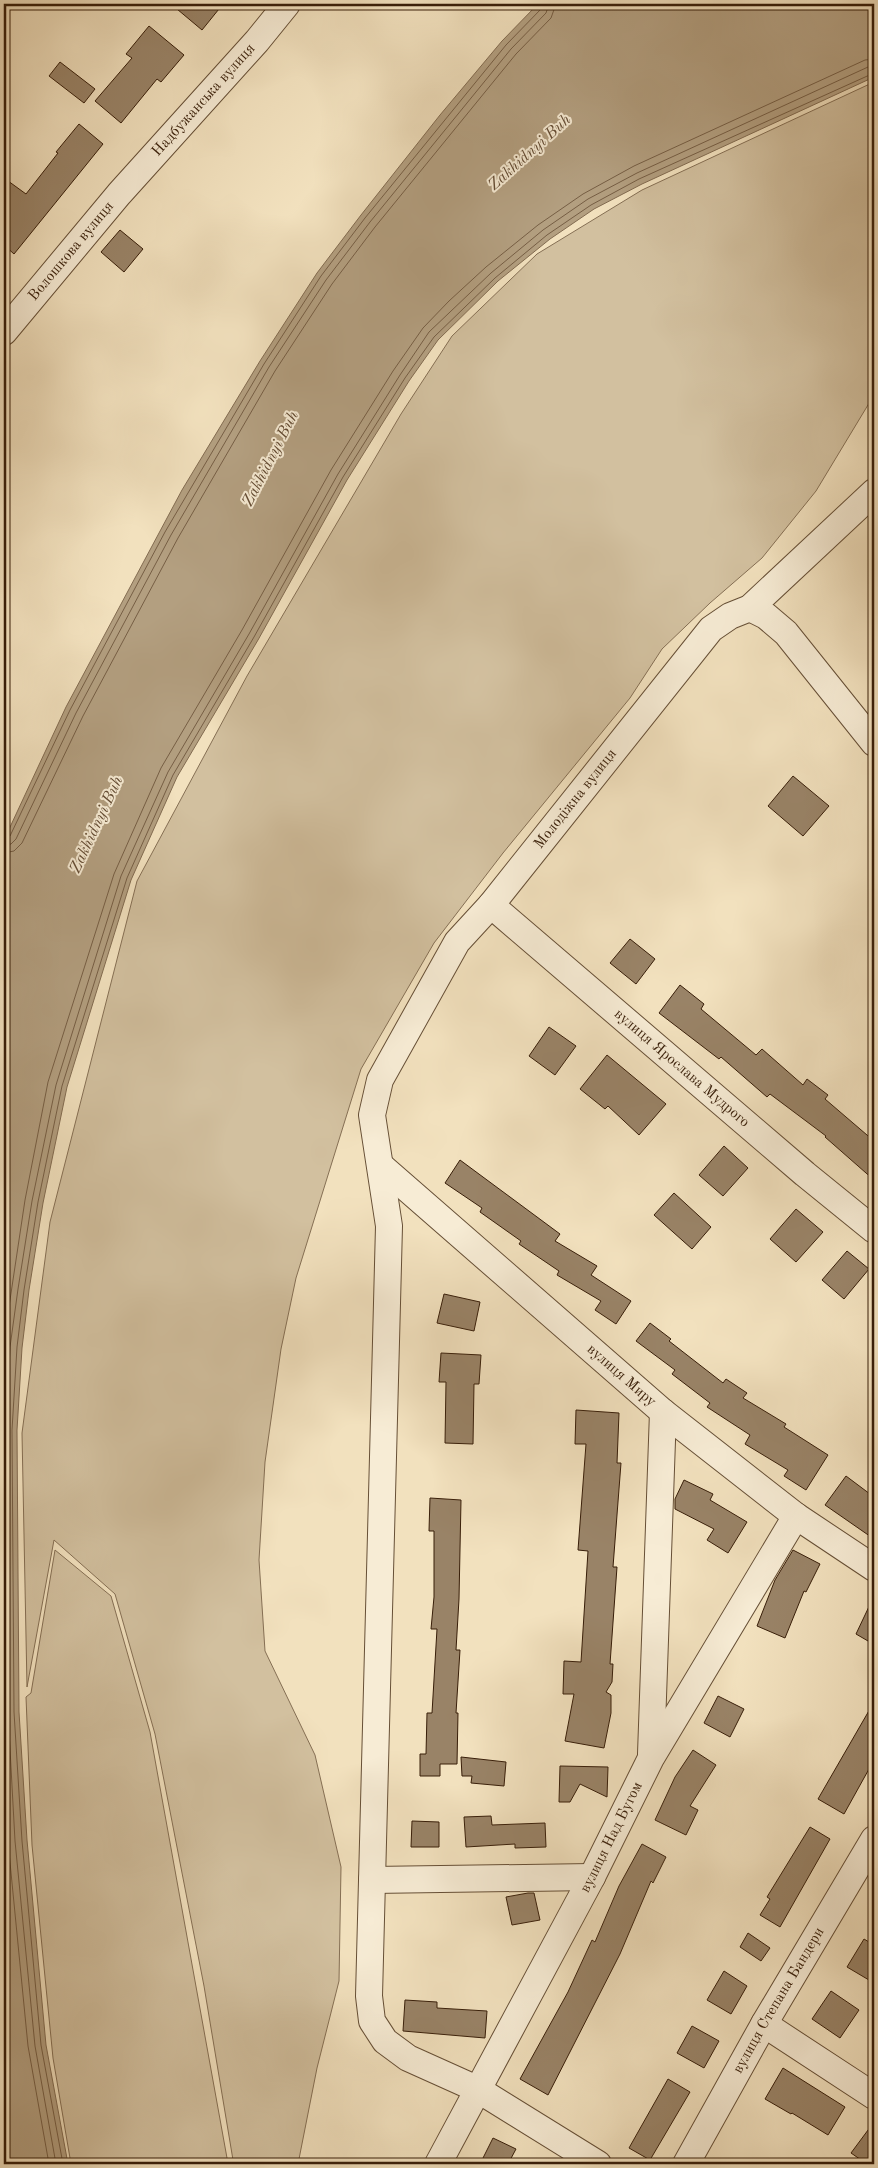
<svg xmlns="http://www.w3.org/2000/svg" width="878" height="2168" font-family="'Old Standard TT',serif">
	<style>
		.green { fill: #d2c09f; stroke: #856f54 }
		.water { fill: #b39f80; stroke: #826b50 }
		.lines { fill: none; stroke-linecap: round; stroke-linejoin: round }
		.shore { stroke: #765e44; stroke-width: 1 }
		.building { fill: #998367; stroke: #381e09 }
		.minor-casing { stroke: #664f36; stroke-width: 28 }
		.minor { stroke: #f7ecd5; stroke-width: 26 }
		.labels { text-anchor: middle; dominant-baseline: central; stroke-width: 4; stroke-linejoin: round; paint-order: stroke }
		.street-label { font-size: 15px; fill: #381e09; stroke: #f7ecd5 }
		.water-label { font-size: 16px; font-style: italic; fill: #634b33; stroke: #f7ecd5 }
	</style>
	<rect width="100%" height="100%" fill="#f2e1be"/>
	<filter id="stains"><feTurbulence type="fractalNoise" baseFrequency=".004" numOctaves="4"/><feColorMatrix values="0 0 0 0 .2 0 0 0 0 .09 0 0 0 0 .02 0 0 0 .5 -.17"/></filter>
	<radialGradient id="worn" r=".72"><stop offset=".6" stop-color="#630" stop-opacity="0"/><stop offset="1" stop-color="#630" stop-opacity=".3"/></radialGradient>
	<!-- green -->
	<g class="green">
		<path d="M874,82v313l-58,96 -54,67 -52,45 -48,46 -32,49 -127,155 -69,90 -73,126 -65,209 -15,71 -16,113 -6,98 6,91 50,104 26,112 -2,114 -22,87 -19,96h-66l1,-4 -29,-174 -49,-252 -40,-140 -61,-54 -27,147 -5,-254 28,-211 87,-341 110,-205 154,-262 51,-78 85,-82 105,-64z"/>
		<path d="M55,1550l56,46 39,136 77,426 -2,6h-154l-18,-106 -21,-213 -6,-148 5,-4z"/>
	</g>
	<!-- water -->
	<path class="water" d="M541,4h333v73l-232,107 -48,25 -44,30 -52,42 -60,59 -29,41 -62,99 -89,160 -81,137 -46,103 -64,207 -24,116 -14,87 -7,58 -5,82 2,282 8,128 19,205 22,119h-64v-1324l62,-133 116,-217 78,-129 57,-88 44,-58 79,-100 62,-74 33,-34z"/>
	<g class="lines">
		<!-- shore -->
		<g class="shore">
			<path d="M4,839l6,-3 60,-126 95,-178 99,-168 57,-88 44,-58 141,-173 35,-36 1,-5"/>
			<path d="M4,846l7,-2 5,-5 60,-126 95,-178 98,-168 57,-87 44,-58 141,-173 35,-36 3,-9"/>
			<path d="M4,853l10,-2 8,-8 61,-127 95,-178 97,-167 57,-87 43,-57 141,-173 35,-36 5,-14"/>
			<path d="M4,1340l21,-140 23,-118 66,-208 47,-106 81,-138 89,-160 62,-99 30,-43 26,-27 37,-34 52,-42 45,-31 51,-28 231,-106 9,-1"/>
			<path d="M4,1770l4,72 20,204 21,118"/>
			<path d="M56,2164l-21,-118 -20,-205 -7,-129 -2,-282 4,-83 8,-58 14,-88 24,-116 65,-209 47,-104 81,-138 89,-160 62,-99 29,-43 62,-59 52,-43 45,-31 49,-26 231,-106 6,-1"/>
			<path d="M63,2164l-22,-119 -19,-204 -8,-129 -2,-282 5,-83 7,-57 14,-88 24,-116 65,-208 46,-103 81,-138 89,-160 62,-99 29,-41 61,-59 52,-43 44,-30 48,-26 235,-106"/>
		</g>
	</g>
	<!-- building -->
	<g class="building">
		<path d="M171,4h52l-21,26z"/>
		<path d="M149,26l35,29 -23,27 -4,-3 -36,44 -26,-22 37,-43 -6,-4z"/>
		<path d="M60,62l35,27 -11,14 -35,-27z"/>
		<path d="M79,124l24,20 -89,110 -10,-9v-67l22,16 32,-41 -2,-1z"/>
		<path d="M120,230l23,19 -19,23 -23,-20z"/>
		<path d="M793,776l36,30 -26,30 -35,-30z"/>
		<path d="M630,939l25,20 -19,25 -26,-21z"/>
		<path d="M680,985l24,19 -3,5 55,46 6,-6 41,36 4,-6 21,16 -3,4 49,42v39l-49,-43 1,-1 -56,-42 -3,3 -46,-40 -2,2 -60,-46z"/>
		<path d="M549,1027l27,19 -21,29 -26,-19z"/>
		<path d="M607,1055l59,49 -27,31 -31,-29 -3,3 -25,-20z"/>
		<path d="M724,1146l24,22 -25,28 -24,-21z"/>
		<path d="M460,1160l100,74 -5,7 42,25 -6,9 40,26 -15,23 -21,-14 6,-9 -44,-26 2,-4 -40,-27 2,-3 -41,-29 2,-4 -37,-25z"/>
		<path d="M674,1193l37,34 -19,22 -38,-34z"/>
		<path d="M796,1209l27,23 -27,30 -26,-23z"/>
		<path d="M847,1251l22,18 -25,30 -22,-19z"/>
		<path d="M444,1294l36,8 -6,29 -37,-8z"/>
		<path d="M650,1323l21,16 -2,2 54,42 3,-4 21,14 -4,5 43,26 -2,3 44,28 -22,35 -22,-14 4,-6 -43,-26 5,-9 -43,-28 3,-4 -38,-29 3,-4 -39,-29z"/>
		<path d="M441,1353l40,2 -2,29h-5l-1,60 -28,-1 1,-61h-7z"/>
		<path d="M576,1410l43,3 -2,50h4l-8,104h4l-7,97h3l-1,18 -6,10 5,3v18l-7,35 -39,-7 9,-47h-11l1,-33 17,1 7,-111 -10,-1 8,-106h-11z"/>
		<path d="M846,1476l28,21v42l-49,-34z"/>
		<path d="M684,1480l29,14 -3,6 37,22 -19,31 -21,-13 7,-11 -39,-20v-10z"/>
		<path d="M430,1498l31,2 -2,99 -3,51h4l-4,63h2l-1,51h-17v12h-20v-22h6l1,-41h5l5,-84h-6l3,-32v-66h-5z"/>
		<path d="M793,1550l27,14 -14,28 -2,-1 -19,47 -28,-12 18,-46z"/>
		<path d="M874,1596v33l-6,12 -12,-7z"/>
		<path d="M718,1696l26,13 -14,28 -26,-14z"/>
		<path d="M874,1702v58l-30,54 -26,-15z"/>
		<path d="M693,1750l23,15 -26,41 8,4 -12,25 -31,-15 20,-43z"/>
		<path d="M461,1757l45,5 -2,24 -33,-3 1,-7h-10z"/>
		<path d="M560,1766l48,1 -1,30 -27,-13 -10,18h-11z"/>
		<path d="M491,1816l1,9 53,-2 1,24 -31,1v-4l-49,3 -2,-30z"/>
		<path d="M412,1821l27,1v25h-28z"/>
		<path d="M810,1827l20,12 -50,88 -20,-12 10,-16 -3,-2z"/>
		<path d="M642,1844l24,13 -13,26 -2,-2 -31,73 -72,141 -28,-16 48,-87 24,-52 3,2 24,-56z"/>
		<path d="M528,1893h6l6,27 -28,5 -6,-28z"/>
		<path d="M748,1933l22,15 -9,13 -21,-14z"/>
		<path d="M864,1939l10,6v38l-27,-16z"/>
		<path d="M724,1971l23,15 -16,28 -24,-14z"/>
		<path d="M831,1991l28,19 -19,28 -28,-19z"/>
		<path d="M405,2000l32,2v6l50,3 -2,27 -82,-7z"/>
		<path d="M692,2026l27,15 -15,27 -27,-15z"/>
		<path d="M783,2068l62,39 -17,28 -36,-22 -1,1 -26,-15z"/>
		<path d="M668,2079l22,13 -40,68 -21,-12z"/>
		<path d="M874,2122v42h-7l-16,-11z"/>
		<path d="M493,2138l23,11 -8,15h-28z"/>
	</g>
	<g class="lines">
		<defs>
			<g id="minor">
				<path id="s1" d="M4,332l115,-138 138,-153 30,-37"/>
				<path d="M750,608l16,8 20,17 88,110"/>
				<path id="s2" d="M491,905l314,269 69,56"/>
				<path id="s3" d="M381,1166l282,246 133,104 78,52"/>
				<path d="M651,1754l12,-342"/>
				<path d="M372,1880l220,-3"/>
				<path d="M764,2024l110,72"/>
				<path id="s4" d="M438,2164l154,-287 59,-119 145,-242"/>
				<path id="s5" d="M598,2164l-121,-75 -69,-31 -23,-17 -13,-20 -3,-25 20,-770 -17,-111 8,-35 77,-138 34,-37 220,-276 19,-13 20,-8 124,-116"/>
				<path id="s6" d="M686,2164l78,-140 110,-185"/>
			</g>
		</defs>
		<!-- minor casing -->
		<use href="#minor" class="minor-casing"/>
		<!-- minor -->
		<use href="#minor" class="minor"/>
	</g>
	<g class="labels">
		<!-- street labels -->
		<g class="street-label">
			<text stroke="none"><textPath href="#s1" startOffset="306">Надбужанська вулиця</textPath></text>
			<text stroke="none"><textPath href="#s1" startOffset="105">Волошкова вулиця</textPath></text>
			<text stroke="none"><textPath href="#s5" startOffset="1558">Молодіжна вулиця</textPath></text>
			<text stroke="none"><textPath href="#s2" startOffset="251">вулиця Ярослава Мудрого</textPath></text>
			<text stroke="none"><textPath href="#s3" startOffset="319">вулиця Миру</textPath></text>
			<text stroke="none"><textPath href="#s4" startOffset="370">вулиця Над Бугом</textPath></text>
			<text stroke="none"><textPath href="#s6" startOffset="188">вулиця Степана Бандери</textPath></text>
		</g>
		<!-- water labels -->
		<g class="water-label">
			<text transform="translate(530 153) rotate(-42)">Zakhidnyi Buh</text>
			<text transform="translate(271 459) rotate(-63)">Zakhidnyi Buh</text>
			<text transform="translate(97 825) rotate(-65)">Zakhidnyi Buh</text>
		</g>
	</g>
	<!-- margin -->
	<rect width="878" height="2168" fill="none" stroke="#f2e1be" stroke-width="20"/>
	<rect x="5" y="5" width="868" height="2158" fill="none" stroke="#381e09" stroke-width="2.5"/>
	<rect x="10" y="10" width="858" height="2148" fill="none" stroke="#381e09"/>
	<rect width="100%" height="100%" filter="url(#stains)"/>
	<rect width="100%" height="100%" fill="url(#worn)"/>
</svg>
